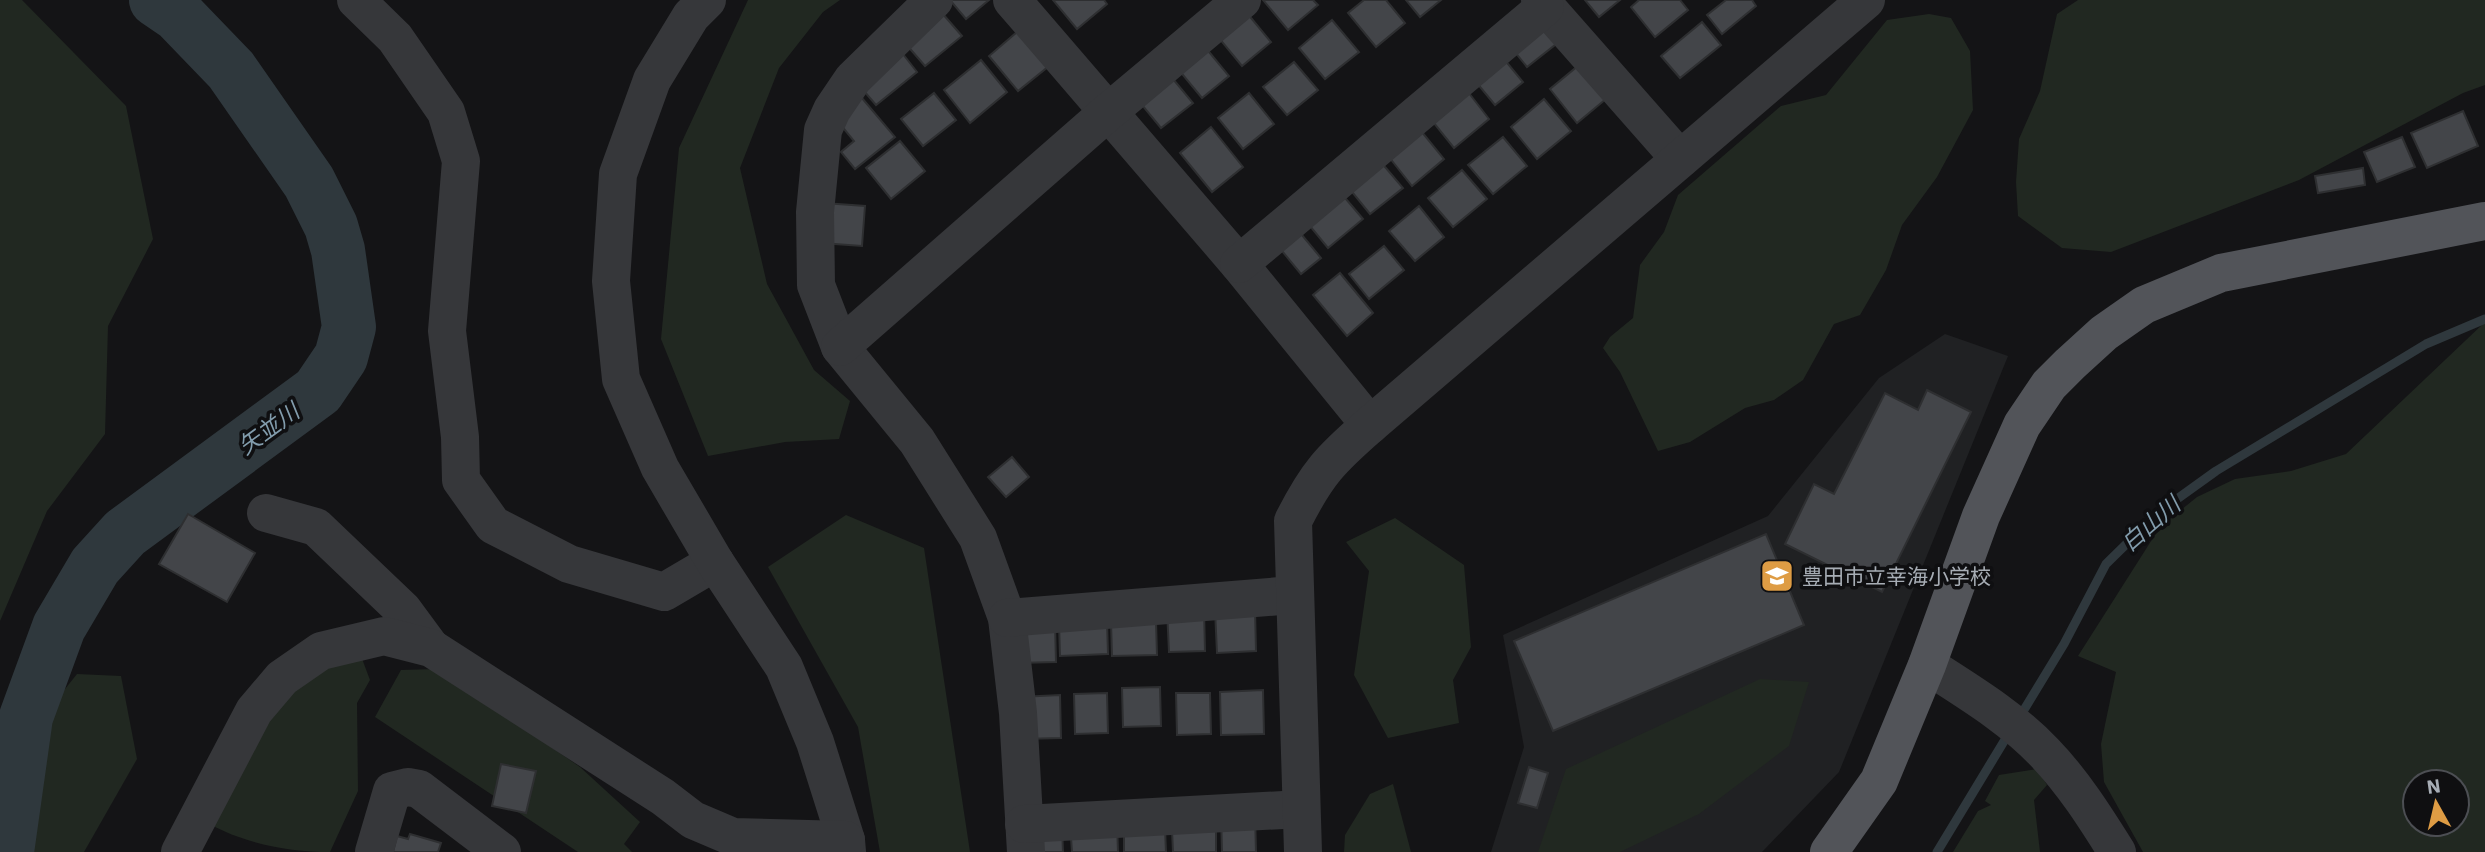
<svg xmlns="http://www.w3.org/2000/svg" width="2485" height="852" font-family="'IBM Plex Sans','Noto Sans JP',sans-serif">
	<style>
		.built { fill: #202123 }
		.green { fill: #212821; fill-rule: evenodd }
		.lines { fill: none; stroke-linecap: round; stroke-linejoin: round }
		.stream { stroke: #2f383d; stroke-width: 9 }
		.river { stroke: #2f383d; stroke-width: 54 }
		.building { fill: #434549; stroke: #2e2f31; stroke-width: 2 }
		.minor { stroke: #36373a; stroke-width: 38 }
		.major { stroke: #525459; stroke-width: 38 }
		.labels { text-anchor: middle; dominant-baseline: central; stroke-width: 7; stroke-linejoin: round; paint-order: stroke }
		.poi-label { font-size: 21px; fill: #a7adb5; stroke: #0f0f11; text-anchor: start }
		.water-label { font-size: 23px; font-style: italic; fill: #829cac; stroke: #0f0f11 }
	</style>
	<rect width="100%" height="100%" fill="#141416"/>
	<!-- built -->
	<path class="built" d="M1945,334l63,22 -169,416 -77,80h-271l33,-105 -21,-112 265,-119 111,-138z"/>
	<!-- green -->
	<g class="green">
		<path d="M0,0h22l104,106 27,133 -45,87 -3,108 -58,77 -47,110z"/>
		<path d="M748,0h92l-17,12 -44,56 -39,100 27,116 47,86 36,31 -11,38 -54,3 -77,14 -47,-117 18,-191z"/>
		<path d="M2078,0h407v85l-22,8 -164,87 -188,72 -49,-4 -44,-32 -2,-34 3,-43 21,-48 17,-77z"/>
		<path d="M1929,14l22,4 19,33 3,59 -36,67 -35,48 -16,45 -26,45 -26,9 -31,56 -29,20 -29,8 -55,34 -32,9 -38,-79 -17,-24 7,-11 23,-19 7,-53 24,-33 14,-37 103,-89 45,-11 61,-75z"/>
		<path d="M2485,322v530h-342l-39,-70 -3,-38 15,-72 -38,-16 82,-129 37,-30 38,-18 56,-8 55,-17zM2415,782h42v42h-42z"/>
		<path d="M846,515l78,33 46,304h-90l-22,-125 -90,-160z"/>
		<path d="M1395,518l69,47 7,82 -18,33 6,43 -71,15 -34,-63 15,-104 -23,-29z"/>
		<path d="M361,656l9,24 -13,23 1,88 -28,61c-46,0 -98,-11 -135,-37l51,-116z"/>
		<path d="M438,669l142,98 60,55 -16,22 8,8h-54l-203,-135 26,-47z"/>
		<path d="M77,674l44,2 16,83 -53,93h-84v-81z"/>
		<path d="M1760,679l49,3 -20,64 -90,68 -79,38h-82l28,-83z"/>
		<path d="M2037,769l10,16 -13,15 6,52h-87l25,-41 13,-6 -6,-4 14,-26z"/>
		<path d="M1393,784l18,68h-67l1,-17 25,-41z"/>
	</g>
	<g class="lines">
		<!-- stream -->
		<g class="stream">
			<path d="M2019,718l45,-74 42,-80 53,-52 57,-41 210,-127 59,-25"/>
			<path d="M1937,852l72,-119"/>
		</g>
		<!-- river -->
		<path class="river" d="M7,852l19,-135 33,-90 36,-61 30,-33 193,-142 23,-34 8,-30 -11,-77 -7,-24 -22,-44 -78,-112 -53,-55 -22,-15"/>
	</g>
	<!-- building -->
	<g class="building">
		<path d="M950,0h39l-23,19z"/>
		<path d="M1053,0h51l3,4 -30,25z"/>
		<path d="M1263,0h50l5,5 -30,25z"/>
		<path d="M1364,0h22l19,23 -29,24 -28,-34z"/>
		<path d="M1406,0h35l-21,17z"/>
		<path d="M1585,0h35l-21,17z"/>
		<path d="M1639,0h41l8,10 -33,27 -24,-30z"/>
		<path d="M1726,0h26l4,6 -34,28 -15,-19z"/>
		<path d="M942,13l20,23 -37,30 -20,-23z"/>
		<path d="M1247,13l24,29 -29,24 -24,-29z"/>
		<path d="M1538,15l22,26 -33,26 -21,-26z"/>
		<path d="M1332,20l27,32 -34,27 -26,-31z"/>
		<path d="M1702,22l19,23 -41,33 -19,-22z"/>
		<path d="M1024,26l30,36 -36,29 -29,-35z"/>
		<path d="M1200,41l29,35 -27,22 -29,-35z"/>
		<path d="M899,49l18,23 -41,33 -19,-22z"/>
		<path d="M1499,53l24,29 -28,23 -24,-29z"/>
		<path d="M981,60l26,32 -37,31 -26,-33z"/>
		<path d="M1584,61l28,33 -35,29 -27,-34z"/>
		<path d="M1294,62l24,28 -31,25 -24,-28z"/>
		<path d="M1168,73l25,30 -32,25 -24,-29z"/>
		<path d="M1465,88l24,31 -35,29 -25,-31z"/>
		<path d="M856,91l39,46 -40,32 -14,-17 13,-11 -23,-28z"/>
		<path d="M934,93l22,27 -33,26 -22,-27z"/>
		<path d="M1249,93l25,31 -31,25 -25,-31z"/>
		<path d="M1544,99l27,32 -34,28 -26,-32z"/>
		<path d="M2463,111l15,35 -51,22 -16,-35z"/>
		<path d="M1417,126l27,33 -32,27 -27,-34z"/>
		<path d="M1211,127l32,40 -31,25 -32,-39z"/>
		<path d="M1503,137l24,29 -34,28 -25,-29z"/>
		<path d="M2402,137l13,30 -38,15 -13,-30z"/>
		<path d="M900,141l25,30 -34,28 -25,-31z"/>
		<path d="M1380,161l23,27 -33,26 -22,-27z"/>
		<path d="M2363,168l2,17 -47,8 -3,-17z"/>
		<path d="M1462,170l25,29 -34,28 -25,-29z"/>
		<path d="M1340,192l23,27 -35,29 -23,-28z"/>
		<path d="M824,203l41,3 -3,40 -41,-3z"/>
		<path d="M1419,206l25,31 -29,24 -26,-30z"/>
		<path d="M1292,223l29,35 -20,16 -28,-34z"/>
		<path d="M1384,246l20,24 -35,29 -20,-25z"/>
		<path d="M1340,273l33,40 -26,23 -34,-41z"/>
		<path d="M1927,390l44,22 -89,180 -97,-48 29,-60 20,10 51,-101 33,17z"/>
		<path d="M1012,457l17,20 -23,20 -18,-20z"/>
		<path d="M188,514l67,39 -28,49 -68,-38z"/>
		<path d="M1766,534l38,91 -251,106 -39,-90z"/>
		<path d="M1204,609l1,42 -36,1 -2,-42z"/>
		<path d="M1255,609l1,42 -39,2 -2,-43z"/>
		<path d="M1107,621l1,33 -48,2 -1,-33z"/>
		<path d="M1156,621l1,34 -45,1 -1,-34z"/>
		<path d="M1055,623l1,39 -41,1 -1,-39z"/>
		<path d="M1160,687l1,39 -38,1 -1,-39z"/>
		<path d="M1263,690l1,44 -43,1 -1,-43z"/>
		<path d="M1107,693l1,40 -33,1 -1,-40z"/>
		<path d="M1176,693h34l1,41 -34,1z"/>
		<path d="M1060,695l1,43 -40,1 -2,-42z"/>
		<path d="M501,764l35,7 -10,42 -34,-7z"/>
		<path d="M1529,767l19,6 -11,35 -19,-5z"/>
		<path d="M1255,813l1,39h-34l-1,-38z"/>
		<path d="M1117,822l1,30h-46l-2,-29z"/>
		<path d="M1062,827l1,25h-36z"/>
		<path d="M1165,828l1,24h-42v-23z"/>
		<path d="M1216,829v23h-43l-1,-22z"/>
		<path d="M410,834l31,9 -3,9h-45l4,-16 11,3z"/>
	</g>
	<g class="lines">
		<!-- minor -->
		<g class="minor">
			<path d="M356,0l39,38 51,74 15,49 -14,170 13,106 1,43 32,45 76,39 95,28 51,-30"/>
			<path d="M707,0l-16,16 -39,64 -34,94 -7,107 10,98 39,89 55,94 69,105 31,75 31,98 1,12"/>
			<path d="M934,0l-81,79 -21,31 -9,20 -8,82 1,73 24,62 77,94 61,97 29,80 11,95 8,139"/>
			<path d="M1012,0l227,264 131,161"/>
			<path d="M1540,0l140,159"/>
			<path d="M1239,264l306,-257"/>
			<path d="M840,347l267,-234 135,-113"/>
			<path d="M266,513l50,14 87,83 28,38"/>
			<path d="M1007,618l286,-23"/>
			<path d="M1927,665c40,26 84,52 117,87 29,30 51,65 73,100"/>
			<path d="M1024,824l277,-15"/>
			<path d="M180,852l74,-141 28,-33 39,-27 63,-15 47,12 232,149 30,23 40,17 113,3"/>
			<path d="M374,852l18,-61 16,-4 11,2 83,63"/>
			<path d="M1303,852l-10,-331c24,-48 38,-62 77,-96l496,-425"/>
		</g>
		<!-- major -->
		<path class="major" d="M1829,852l50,-71 48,-116 54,-149 41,-91 27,-40 21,-21 34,-31 40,-28 77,-32 264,-52"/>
	</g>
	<!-- icons -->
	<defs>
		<symbol id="school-square" viewBox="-11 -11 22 22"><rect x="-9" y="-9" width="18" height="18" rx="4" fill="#de9c44" stroke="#0f0f11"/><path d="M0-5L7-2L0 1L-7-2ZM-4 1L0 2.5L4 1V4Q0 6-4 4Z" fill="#fff"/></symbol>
	</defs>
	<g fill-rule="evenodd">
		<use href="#school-square" x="1758" y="557" width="38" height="38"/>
	</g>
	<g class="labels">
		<!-- poi labels -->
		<g class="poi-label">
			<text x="1802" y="576">豊田市立幸海小学校</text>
		</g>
		<!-- water labels -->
		<g class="water-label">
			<text transform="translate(268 428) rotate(-36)">矢並川</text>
			<text transform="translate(2150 523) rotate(-41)">白山川</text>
		</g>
	</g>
	<!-- north arrow -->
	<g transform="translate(2436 803) rotate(352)"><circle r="33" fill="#0f0f11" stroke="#4c4e53" stroke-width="2"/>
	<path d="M0-5L12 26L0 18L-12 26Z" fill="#de9c44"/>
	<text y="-10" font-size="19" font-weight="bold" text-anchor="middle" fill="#a7adb5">N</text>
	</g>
</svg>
